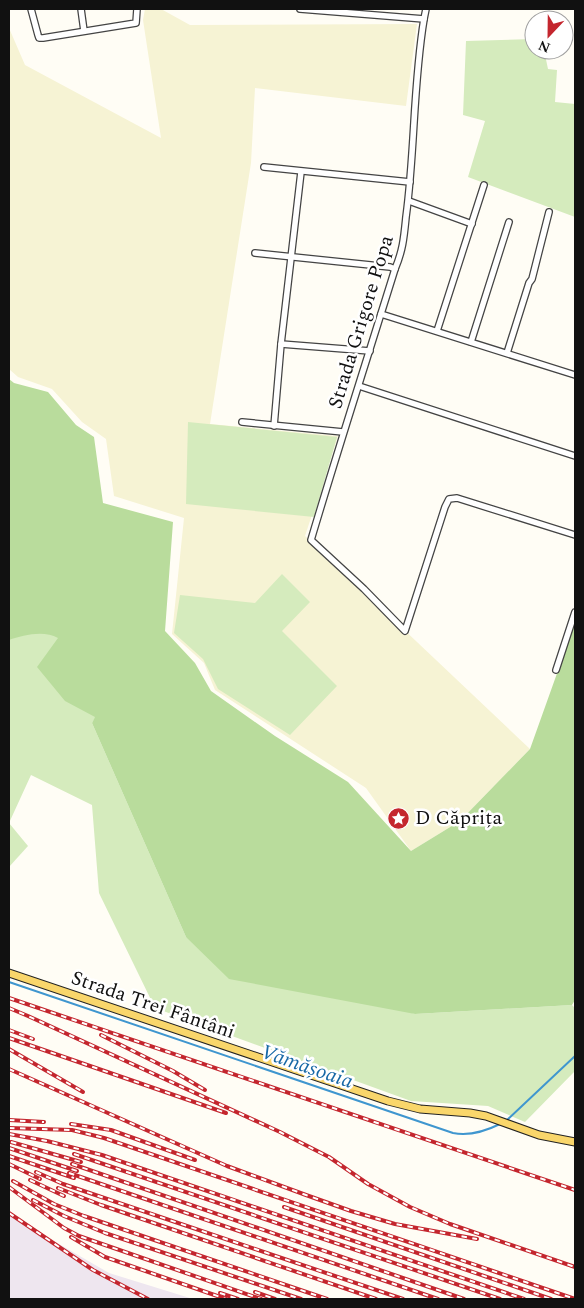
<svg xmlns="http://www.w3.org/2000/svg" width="584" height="1308" font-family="Spectral,serif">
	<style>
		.industrial { fill: #eee6ef }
		.farmland { fill: #f6f3d4 }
		.green { fill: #d5ebbd }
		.forest { fill: #b9dc9c }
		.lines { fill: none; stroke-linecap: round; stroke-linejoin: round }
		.stream { stroke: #3f96cf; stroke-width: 2 }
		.minor-casing { stroke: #444; stroke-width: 8 }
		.major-casing { stroke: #222; stroke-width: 9 }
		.minor { stroke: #fff; stroke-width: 5.5 }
		.major { stroke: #f9d66b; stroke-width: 7 }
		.rail-casing { stroke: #c4262e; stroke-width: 4 }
		.rail { stroke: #fff; stroke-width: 2; stroke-dasharray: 5.5; stroke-linecap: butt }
		.labels { text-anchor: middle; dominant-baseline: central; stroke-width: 5; stroke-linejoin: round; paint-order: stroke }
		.street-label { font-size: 20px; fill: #111; stroke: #fff }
		.poi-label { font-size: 20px; fill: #111; stroke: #fff; text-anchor: start }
		.water-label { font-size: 21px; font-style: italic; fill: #1768a6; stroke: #fff }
	</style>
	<rect width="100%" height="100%" fill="#fffdf5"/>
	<!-- industrial -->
	<path class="industrial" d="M9,1215l100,58 84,26h-184z"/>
	<!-- farmland -->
	<path class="farmland" d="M145,9h16l29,16 227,-1 -11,82 -151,-18 -4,75 -41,261 128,12 -33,100 225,213 -70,72 -49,30 -45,-63 -151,-98 -11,-27 -32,-29 12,-116 -70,-22 -8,-57 -24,-17 -30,-33 -34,-12 -9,-8v-341l16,37 136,73 -18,-118z"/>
	<!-- green -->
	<g class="green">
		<path d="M534,39v11h10l4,19 9,1 -2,32 20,2v113l-107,-40 17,-56 -22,-6 3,-74z"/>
		<path d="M188,422l149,15 -23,80 -128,-13z"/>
		<path d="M282,574l28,28 -28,29 55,55 -47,49 -72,-46 -15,-30 -29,-26 6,-38 75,8z"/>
		<path d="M9,629l91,6 -5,83 -3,5 94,214 229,77 157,-9 3,3v63l-50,51 -37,-16 -77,-5 -256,-93 -56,-115 -7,-88 -61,-30 -22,48z"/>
		<path d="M9,823l19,23 -19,21z"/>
	</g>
	<!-- forest -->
	<path class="forest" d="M9,379l5,4 34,9 28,33 18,12 9,66 70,19 -8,109 30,32 16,28 64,45 73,46 63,69 49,-30 70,-72 45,-126v377l-3,5 -157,9 -186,-35 -43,-42 -94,-214 3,-6 -30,-16 -28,-34 21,-29c-14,-8 -35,-3 -49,2z"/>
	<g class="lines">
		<!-- stream -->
		<g class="stream">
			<path d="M9,982l444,151c16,3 33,-2 47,-9"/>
			<path d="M506,1121l69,-65"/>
		</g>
		<defs>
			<g id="minor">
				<path d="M31,9l7,26 1,3h4l93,-15 1,-14"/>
				<path d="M81,9l3,22"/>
				<path d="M300,9l124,10 2,-10"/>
				<path d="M424,19c-11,66 -9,132 -18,198 -2,20 -3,33 -11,52 -28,90 -57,180 -84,271l53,49 41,42 40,-124 4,-8 8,-1 118,37"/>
				<path d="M264,167l146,15"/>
				<path d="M409,201l63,23"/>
				<path d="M255,253l135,14 5,2"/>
				<path d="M381,314l194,61"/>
				<path d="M437,331l47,-146"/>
				<path d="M471,342l38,-120"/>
				<path d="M281,344l89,7"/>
				<path d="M507,353l22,-70 3,-4 17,-67"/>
				<path d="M359,386l216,70"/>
				<path d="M242,422l101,10"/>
				<path d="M274,426l7,-82 20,-172"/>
				<path d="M556,670l19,-58"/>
			</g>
			<path id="major" d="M9,973l379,128 32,8 50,4 16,3 53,19 36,7"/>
		</defs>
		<!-- minor casing -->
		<use href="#minor" class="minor-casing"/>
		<!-- major casing -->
		<use href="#major" class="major-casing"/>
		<!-- minor -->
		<use href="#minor" class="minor"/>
		<!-- major -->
		<use href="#major" class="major"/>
		<defs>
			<g id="rail">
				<path d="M9,998l566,192"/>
				<path d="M9,1008l19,8 252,116 49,25 39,27 42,23 40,17 125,43"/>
				<path d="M9,1030l24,9"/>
				<path d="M101,1035l72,36 32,19"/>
				<path d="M9,1038l217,75"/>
				<path d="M9,1049l74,43"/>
				<path d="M9,1069l218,97 79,29 45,16 44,13 82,15"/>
				<path d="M9,1120l35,2"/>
				<path d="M71,1124l40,6 84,30"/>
				<path d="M9,1128l63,2 32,8 471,161"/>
				<path d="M9,1134l38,7 55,14 422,144"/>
				<path d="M11,1142l70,20"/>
				<path d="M9,1148l68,23"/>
				<path d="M74,1154l426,145"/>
				<path d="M9,1156l65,22"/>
				<path d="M9,1164l31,15"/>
				<path d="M72,1164l392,135"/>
				<path d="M36,1172l27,12 340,115"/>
				<path d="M69,1173l369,126"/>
				<path d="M30,1180l34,16"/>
				<path d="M13,1181l41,23 30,12 243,83"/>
				<path d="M9,1187l55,41 15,8 182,63"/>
				<path d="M58,1188l43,17 275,94"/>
				<path d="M33,1200l31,16 41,17 196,66"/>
				<path d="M284,1207l267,92"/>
				<path d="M9,1213l84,57 55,29"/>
				<path d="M71,1237l34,20 121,42"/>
				<path d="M255,1292l20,7"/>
				<path d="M220,1293l18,6"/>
			</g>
		</defs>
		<!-- rail casing -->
		<use href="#rail" class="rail-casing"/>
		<!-- rail -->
		<use href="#rail" class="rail"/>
	</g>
	<!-- icons -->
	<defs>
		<symbol id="sight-disc" viewBox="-11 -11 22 22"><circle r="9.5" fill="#c4262e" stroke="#fff"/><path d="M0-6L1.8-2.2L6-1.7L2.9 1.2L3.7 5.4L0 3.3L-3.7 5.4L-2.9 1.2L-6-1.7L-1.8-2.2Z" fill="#fff"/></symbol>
	</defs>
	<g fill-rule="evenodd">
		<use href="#sight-disc" x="386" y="806" width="25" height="25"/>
	</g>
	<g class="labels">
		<!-- street labels -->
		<g class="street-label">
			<text transform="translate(361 322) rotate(-73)">Strada Grigore Popa</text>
			<text transform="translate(153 1005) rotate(19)">Strada Trei Fântâni</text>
		</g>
		<!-- poi labels -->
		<g class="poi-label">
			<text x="415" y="818">D Căprița</text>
		</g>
		<!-- water labels -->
		<g class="water-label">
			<text transform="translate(307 1067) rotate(19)">Vămășoaia</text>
		</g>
	</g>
	<!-- border -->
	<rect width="584" height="1308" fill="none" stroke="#111111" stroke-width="20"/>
	<!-- north arrow -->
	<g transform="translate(549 35) rotate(202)"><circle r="24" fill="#ffffff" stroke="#a0a0a0"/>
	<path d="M0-4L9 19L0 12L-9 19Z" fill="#c4262e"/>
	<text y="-8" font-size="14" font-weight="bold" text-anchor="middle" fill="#111111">N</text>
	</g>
</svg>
